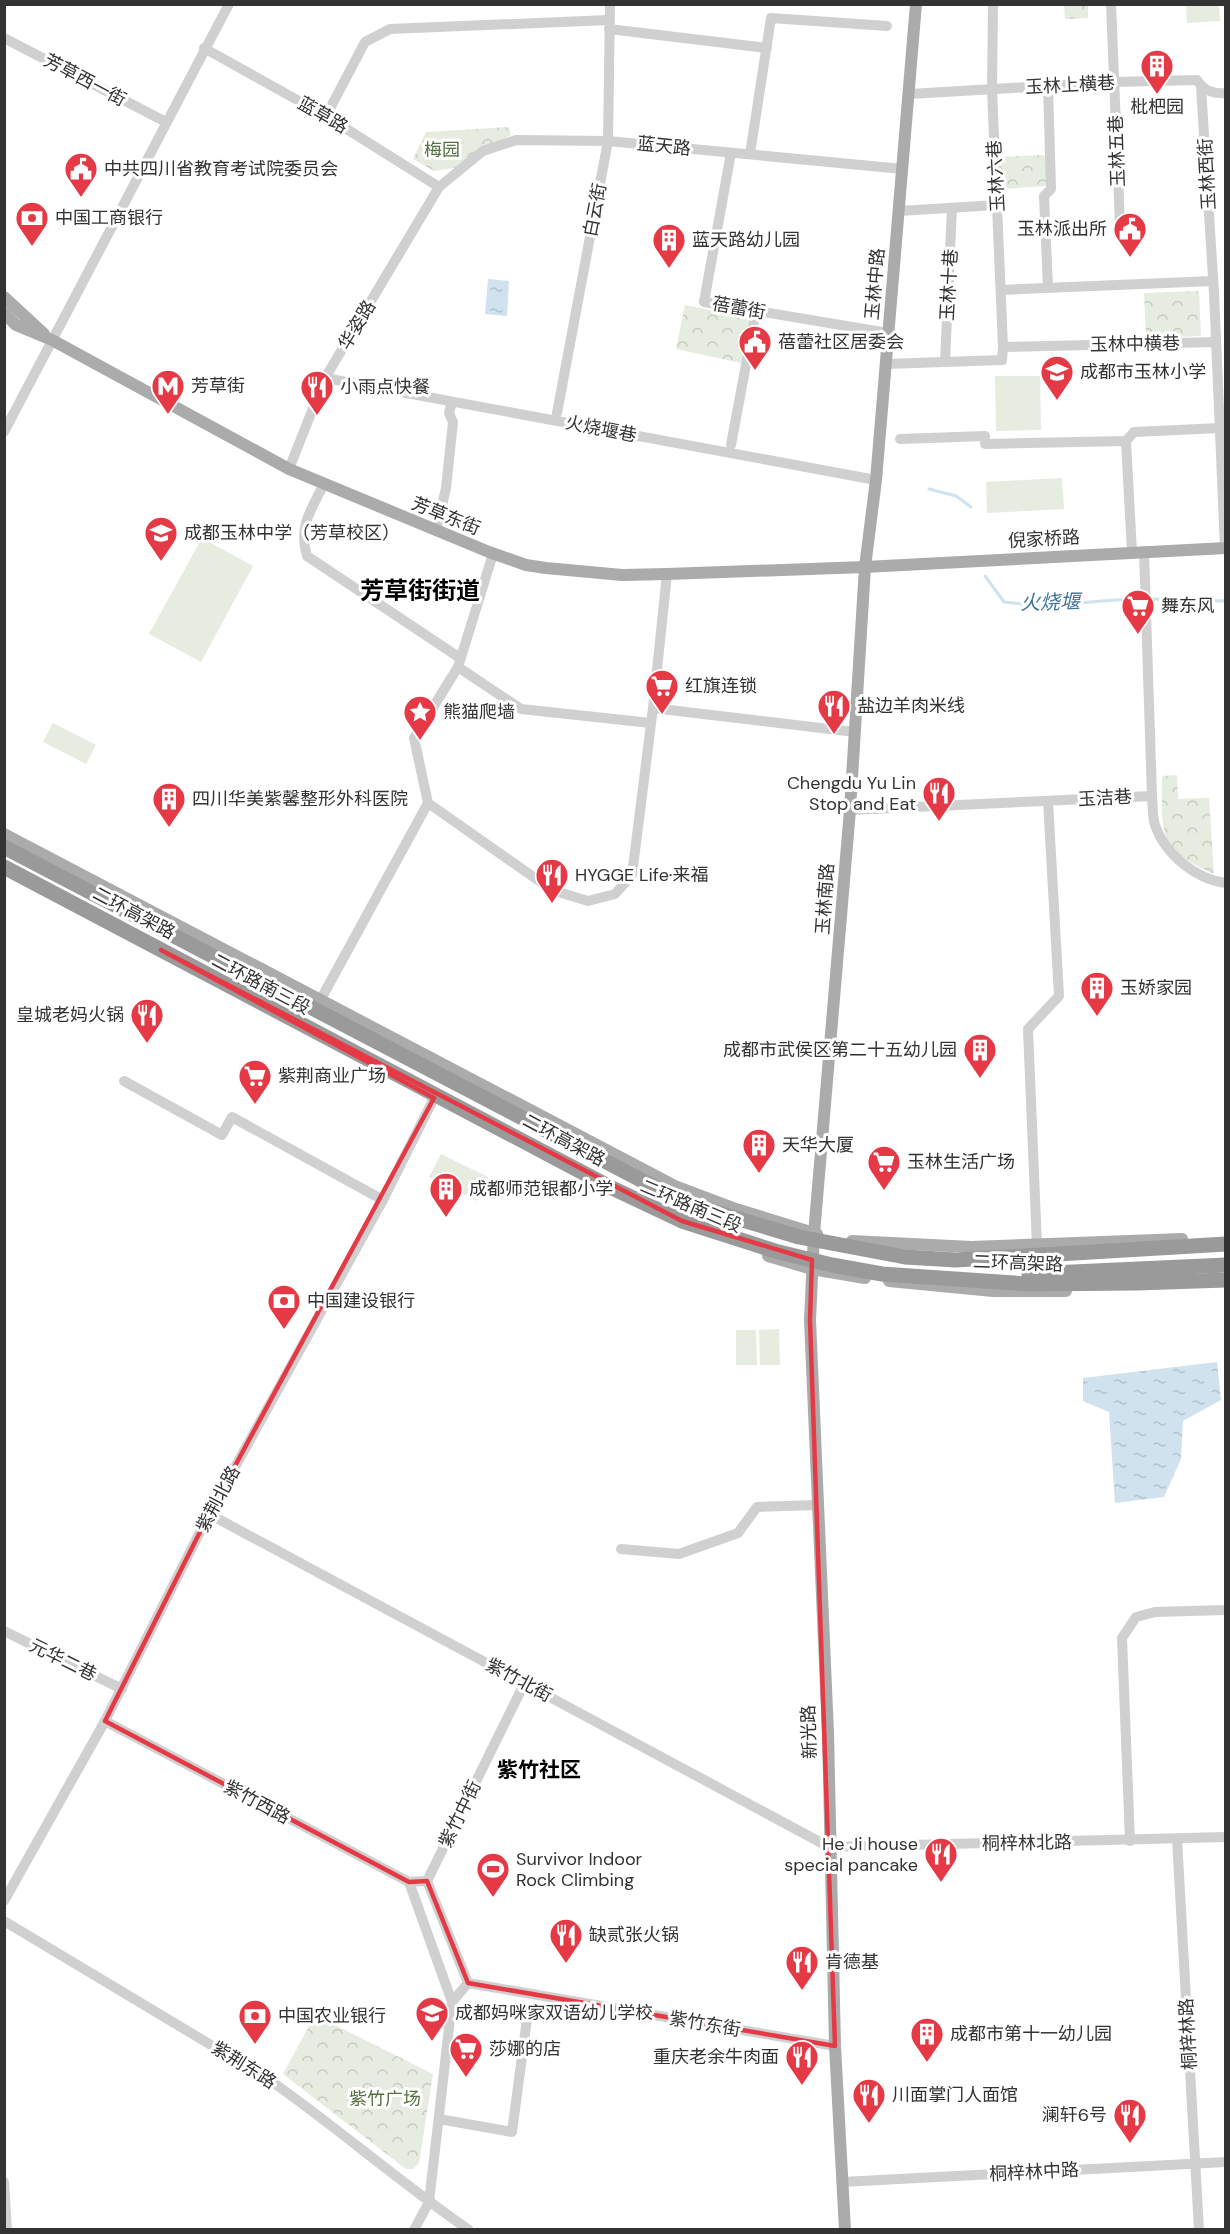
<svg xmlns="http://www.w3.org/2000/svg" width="1230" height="2234" font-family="'DM Sans','Noto Sans SC',sans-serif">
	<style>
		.forest { fill: url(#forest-crowns) }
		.pitch { fill: #e6ecdf }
		.water { fill: url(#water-ripples) }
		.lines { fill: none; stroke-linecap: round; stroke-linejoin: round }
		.stream { stroke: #cfe2ee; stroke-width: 3 }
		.minor { stroke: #d0d0d0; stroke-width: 10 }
		.major { stroke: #ababab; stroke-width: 12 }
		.highway { stroke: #9a9a9a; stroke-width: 15 }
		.marked { fill: none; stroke: #e63946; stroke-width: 4.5; stroke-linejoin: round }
		.labels { text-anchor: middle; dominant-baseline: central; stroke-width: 6; stroke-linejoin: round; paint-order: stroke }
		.street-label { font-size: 18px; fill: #333; stroke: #fff }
		.poi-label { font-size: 18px; fill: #333; stroke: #fff; text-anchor: start }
		.park-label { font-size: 18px; fill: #56703f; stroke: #fff }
		.water-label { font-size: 20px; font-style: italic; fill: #3f7597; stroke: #fff }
		.quarter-label { font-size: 21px; font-weight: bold; fill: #000; stroke: #fff }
		.district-label { font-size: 24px; font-weight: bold; fill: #000; stroke: #fff }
	</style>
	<defs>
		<pattern id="forest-crowns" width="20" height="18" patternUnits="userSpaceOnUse" patternTransform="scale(1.5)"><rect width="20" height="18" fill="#e6ecdf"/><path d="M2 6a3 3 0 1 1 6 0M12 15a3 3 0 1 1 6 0" fill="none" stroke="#c6cbc0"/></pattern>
		<pattern id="water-ripples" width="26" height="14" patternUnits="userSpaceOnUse" patternTransform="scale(1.5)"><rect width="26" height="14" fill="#cfe2ee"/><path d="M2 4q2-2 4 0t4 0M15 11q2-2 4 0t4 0" fill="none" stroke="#b2c2cd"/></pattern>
	</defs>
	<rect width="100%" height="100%" fill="#fff"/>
	<!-- forest -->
	<g class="forest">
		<path d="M1064,5h24v13l-23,1z"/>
		<path d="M509,127l2,8 -57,33 -20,3 -21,-12 13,-27z"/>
		<path d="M1043,155l4,4 1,23 -3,4 -41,3 -4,-4 -1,-24 3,-4z"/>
		<path d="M1199,291l2,45 -55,2 -2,-45z"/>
		<path d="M685,305l65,13 -9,45 -65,-14z"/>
		<path d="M1177,775l1,24 31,-1 5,76c-57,-25 -52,-41 -52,-98z"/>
		<path d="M315,2015l118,59 -14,89 -6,6h-7l-123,-95z"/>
	</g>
	<!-- pitch -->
	<g class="pitch">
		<path d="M1186,5h33l1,16 -33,2z"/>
		<path d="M995,376h45l1,54 -45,1z"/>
		<path d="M1062,478l2,31 -77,4 -1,-31z"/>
		<path d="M202,538l51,28 -52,96 -52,-28z"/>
		<path d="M53,723l43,22 -10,19 -43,-22z"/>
		<path d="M441,1154l47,23 -11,24 -48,-24z"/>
		<path d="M779,1329l1,36h-20l-1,-35z"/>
		<path d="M736,1330h20l1,35h-21z"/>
	</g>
	<!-- water -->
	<g class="water">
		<path d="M488,279l21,2 -2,35 -22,-2z"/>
		<path d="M1217,1362l4,38 -38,21 -2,38 -17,38 -49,6 -6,-91 -26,-11v-23z"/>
	</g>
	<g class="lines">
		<!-- stream -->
		<g class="stream">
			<path d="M929,489l27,7 15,11"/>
			<path d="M985,576l19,26 36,4 88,-7"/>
			<path d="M1153,599l73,2"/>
		</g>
		<!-- minor -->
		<g class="minor">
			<path d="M993,4l-1,85 11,258"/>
			<path d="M1111,4l9,221"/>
			<path d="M609,29l158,19"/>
			<path d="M4,38l162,84"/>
			<path d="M204,48l122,68 113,71"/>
			<path d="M1048,86l3,103 -7,7 4,91"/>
			<path d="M1201,87l13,206 11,255"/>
			<path d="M909,94l205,-12 83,-2c7,11 16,14 29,13"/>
			<path d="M326,116l39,-74 25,-13 219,-9"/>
			<path d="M731,153l-27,149 184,31"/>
			<path d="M750,154l21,-136 116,8"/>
			<path d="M899,211l98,-6"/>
			<path d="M1001,290l212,-9"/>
			<path d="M945,362l7,-154"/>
			<path d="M886,364l116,-4 1,-13 213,-5"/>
			<path d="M325,378l551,102"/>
			<path d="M557,413l51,-272 2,-137"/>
			<path d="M4,432l225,-428"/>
			<path d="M900,439l85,-3v8l141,-3 8,-9 86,-4"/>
			<path d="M1126,441l6,111"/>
			<path d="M731,445l25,-134"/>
			<path d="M289,469l36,-91 114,-191 44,-36 33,-11 92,1 295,28"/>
			<path d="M324,484c-13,26 -26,43 -17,72l153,102"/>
			<path d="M436,531l10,-43 7,-66 -4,-9 3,-11"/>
			<path d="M458,667l63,42 130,14"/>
			<path d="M653,708l202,24"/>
			<path d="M1152,796c1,10 0,20 3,29 10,29 40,54 71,58"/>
			<path d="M428,803l124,87 36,11 27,-7 17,-19 21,-167 14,-134"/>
			<path d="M850,810l302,-14 -8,-245"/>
			<path d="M321,999l107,-196 -14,-65 44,-71 35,-113"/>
			<path d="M124,1081l98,54 10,-18 151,83"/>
			<path d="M1037,1246l-9,-217 31,-33 -11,-195"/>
			<path d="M209,1514l620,333 397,-10"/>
			<path d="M621,1549l58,5 59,-21 19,-26 60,-2"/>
			<path d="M4,1631l118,58"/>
			<path d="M105,1721l304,161 18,-1 98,-199"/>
			<path d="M1177,1839l22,391"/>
			<path d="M1130,1841l-8,-203 14,-21 19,-5 71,-2"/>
			<path d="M427,1881l41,102"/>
			<path d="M409,1882l43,120 -23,200 -15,28"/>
			<path d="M4,1901l101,-180 104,-207 174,-314 51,-102"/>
			<path d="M4,1921l267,160c68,48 130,102 198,149"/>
			<path d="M468,1983l367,63"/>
			<path d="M452,2002l16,-19"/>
			<path d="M439,2119l73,13 15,-113"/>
			<path d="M4,2182l3,48"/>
			<path d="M842,2182l384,-20"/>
		</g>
		<!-- major -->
		<g class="major">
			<path d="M4,297l40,37"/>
			<path d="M4,313l12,12 36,15 237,129 200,83 37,13 20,3 76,7 45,-1 198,-7 361,-19"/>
			<path d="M4,834l671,352 61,23 81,25"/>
			<path d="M852,1241l119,6 211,-8"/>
			<path d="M768,1256l44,13 53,9"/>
			<path d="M889,1281l104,10h73"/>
			<path d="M845,2230l-10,-184 -7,-313 -18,-413 4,-86 36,-424 15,-243 11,-87 40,-476"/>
		</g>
		<!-- highway -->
		<g class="highway">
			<path d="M4,847l662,346 43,17 90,27 106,20 51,3 270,-16"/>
			<path d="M4,867l606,320 72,34 93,30 57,14 50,9 146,10 109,-1 89,-3"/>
			<path d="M1029,1274l197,-9"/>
		</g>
	</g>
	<!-- marked area -->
	<path class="marked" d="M161,950l521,271 130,39 -2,60 25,726 -367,-63 -41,-102 -18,1 -304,-161 104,-207 225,-416z"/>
	<!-- icons -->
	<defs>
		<symbol id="building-pin" viewBox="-11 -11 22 30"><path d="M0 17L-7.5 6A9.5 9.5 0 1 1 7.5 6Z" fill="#e63946" stroke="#fff"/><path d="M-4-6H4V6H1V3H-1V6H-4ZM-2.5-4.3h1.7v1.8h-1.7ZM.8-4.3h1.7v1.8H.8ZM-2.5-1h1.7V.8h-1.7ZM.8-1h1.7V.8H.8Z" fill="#fff"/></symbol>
		<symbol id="civic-pin" viewBox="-11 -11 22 30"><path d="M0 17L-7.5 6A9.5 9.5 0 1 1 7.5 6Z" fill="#e63946" stroke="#fff"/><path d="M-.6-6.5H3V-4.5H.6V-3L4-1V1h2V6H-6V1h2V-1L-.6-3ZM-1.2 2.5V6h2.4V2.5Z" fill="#fff"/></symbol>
		<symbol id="bank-pin" viewBox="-11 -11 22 30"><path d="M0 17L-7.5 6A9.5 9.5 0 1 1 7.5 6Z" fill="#e63946" stroke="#fff"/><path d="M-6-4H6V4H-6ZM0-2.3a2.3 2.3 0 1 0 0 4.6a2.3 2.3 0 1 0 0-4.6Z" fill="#fff"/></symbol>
		<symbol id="school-pin" viewBox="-11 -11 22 30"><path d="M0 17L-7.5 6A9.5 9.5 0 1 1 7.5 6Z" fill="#e63946" stroke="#fff"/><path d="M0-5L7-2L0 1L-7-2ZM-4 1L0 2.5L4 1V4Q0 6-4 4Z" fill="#fff"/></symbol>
		<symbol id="metro-pin" viewBox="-11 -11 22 30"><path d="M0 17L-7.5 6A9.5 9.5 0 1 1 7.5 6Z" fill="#e63946" stroke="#fff"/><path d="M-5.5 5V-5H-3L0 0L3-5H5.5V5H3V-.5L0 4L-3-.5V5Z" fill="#fff"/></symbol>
		<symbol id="restaurant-pin" viewBox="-11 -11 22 30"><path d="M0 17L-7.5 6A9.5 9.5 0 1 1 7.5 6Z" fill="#e63946" stroke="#fff"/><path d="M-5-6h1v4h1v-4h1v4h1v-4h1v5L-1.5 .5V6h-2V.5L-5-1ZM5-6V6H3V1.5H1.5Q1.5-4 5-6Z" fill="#fff"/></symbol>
		<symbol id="supermarket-pin" viewBox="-11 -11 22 30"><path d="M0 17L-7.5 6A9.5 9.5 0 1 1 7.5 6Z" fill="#e63946" stroke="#fff"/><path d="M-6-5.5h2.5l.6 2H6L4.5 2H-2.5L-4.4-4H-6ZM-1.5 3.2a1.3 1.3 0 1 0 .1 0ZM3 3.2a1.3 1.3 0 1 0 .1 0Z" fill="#fff"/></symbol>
		<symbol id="sight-pin" viewBox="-11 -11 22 30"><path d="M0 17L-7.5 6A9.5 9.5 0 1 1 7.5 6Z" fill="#e63946" stroke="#fff"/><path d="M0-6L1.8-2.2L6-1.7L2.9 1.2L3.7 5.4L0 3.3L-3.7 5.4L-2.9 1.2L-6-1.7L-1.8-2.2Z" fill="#fff"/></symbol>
		<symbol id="stadium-pin" viewBox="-11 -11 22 30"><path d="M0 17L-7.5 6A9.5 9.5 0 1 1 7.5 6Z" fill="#e63946" stroke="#fff"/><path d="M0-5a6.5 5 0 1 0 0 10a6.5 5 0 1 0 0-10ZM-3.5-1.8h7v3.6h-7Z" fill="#fff"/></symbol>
	</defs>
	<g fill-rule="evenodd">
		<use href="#building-pin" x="1138" y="47" width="38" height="52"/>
		<use href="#civic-pin" x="62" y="150" width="38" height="52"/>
		<use href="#bank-pin" x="13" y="199" width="38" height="52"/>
		<use href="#civic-pin" x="1111" y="210" width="38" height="52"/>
		<use href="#building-pin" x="650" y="221" width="38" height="52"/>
		<use href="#civic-pin" x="736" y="323" width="38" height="52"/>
		<use href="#school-pin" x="1038" y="353" width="38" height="52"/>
		<use href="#metro-pin" x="149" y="367" width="38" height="52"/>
		<use href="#restaurant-pin" x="298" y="368" width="38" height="52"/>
		<use href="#school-pin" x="142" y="514" width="38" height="52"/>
		<use href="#supermarket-pin" x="1119" y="587" width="38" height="52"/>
		<use href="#supermarket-pin" x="643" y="667" width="38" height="52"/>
		<use href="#restaurant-pin" x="815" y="687" width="38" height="52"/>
		<use href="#sight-pin" x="401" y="693" width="38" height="52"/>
		<use href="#restaurant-pin" x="920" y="774" width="38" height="52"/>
		<use href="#building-pin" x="150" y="780" width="38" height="52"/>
		<use href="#restaurant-pin" x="533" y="856" width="38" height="52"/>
		<use href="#building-pin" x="1078" y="969" width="38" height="52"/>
		<use href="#restaurant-pin" x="128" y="996" width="38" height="52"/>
		<use href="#building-pin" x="961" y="1031" width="38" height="52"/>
		<use href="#supermarket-pin" x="236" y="1057" width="38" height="52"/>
		<use href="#building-pin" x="740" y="1126" width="38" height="52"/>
		<use href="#supermarket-pin" x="865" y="1143" width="38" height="52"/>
		<use href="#building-pin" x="427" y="1170" width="38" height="52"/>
		<use href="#bank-pin" x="265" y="1282" width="38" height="52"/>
		<use href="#restaurant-pin" x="922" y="1835" width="38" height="52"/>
		<use href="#stadium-pin" x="474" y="1850" width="38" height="52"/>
		<use href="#restaurant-pin" x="547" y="1916" width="38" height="52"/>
		<use href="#restaurant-pin" x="783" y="1943" width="38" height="52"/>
		<use href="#school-pin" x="413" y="1994" width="38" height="52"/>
		<use href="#bank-pin" x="236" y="1997" width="38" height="52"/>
		<use href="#building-pin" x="908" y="2015" width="38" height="52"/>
		<use href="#supermarket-pin" x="447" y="2030" width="38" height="52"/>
		<use href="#restaurant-pin" x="783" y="2038" width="38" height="52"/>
		<use href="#restaurant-pin" x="850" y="2076" width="38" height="52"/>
		<use href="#restaurant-pin" x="1111" y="2096" width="38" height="52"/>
	</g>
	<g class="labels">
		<!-- street labels -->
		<g class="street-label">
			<text transform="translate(85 80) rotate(28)">芳草西一街</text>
			<text transform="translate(1070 85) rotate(-3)">玉林上横巷</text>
			<text transform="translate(323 115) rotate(30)">蓝草路</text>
			<text transform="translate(664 146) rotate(6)">蓝天路</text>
			<text transform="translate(1117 151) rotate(-92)">玉林五巷</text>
			<text transform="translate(1207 174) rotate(-93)">玉林西街</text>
			<text transform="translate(996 176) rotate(-93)">玉林六巷</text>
			<text transform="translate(595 210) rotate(-79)">白云街</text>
			<text transform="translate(875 284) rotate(-85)">玉林中路</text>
			<text transform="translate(949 285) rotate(-87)">玉林十巷</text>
			<text transform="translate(739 308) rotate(10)">蓓蕾街</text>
			<text transform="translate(357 325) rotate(-59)">华姿路</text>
			<text transform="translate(1135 344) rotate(-1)">玉林中横巷</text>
			<text transform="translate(601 429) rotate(11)">火烧堰巷</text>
			<text transform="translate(446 516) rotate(22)">芳草东街</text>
			<text transform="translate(1044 539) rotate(-3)">倪家桥路</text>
			<text transform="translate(1105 798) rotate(-3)">玉洁巷</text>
			<text transform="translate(825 899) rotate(-86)">玉林南路</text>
			<text transform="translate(134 913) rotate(28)">二环高架路</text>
			<text transform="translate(261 984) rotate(28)">二环路南三段</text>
			<text transform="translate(564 1140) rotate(28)">二环高架路</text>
			<text transform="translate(691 1206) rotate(23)">二环路南三段</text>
			<text transform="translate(1018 1263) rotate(2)">二环高架路</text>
			<text transform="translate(218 1499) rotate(-62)">紫荆北路</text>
			<text transform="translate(63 1660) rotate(26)">元华二巷</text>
			<text transform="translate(519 1680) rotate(28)">紫竹北街</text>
			<text transform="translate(809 1732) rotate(-92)">新光路</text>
			<text transform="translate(257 1802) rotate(28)">紫竹西路</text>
			<text transform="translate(460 1814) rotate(-64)">紫竹中街</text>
			<text transform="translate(1027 1843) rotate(-1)">桐梓林北路</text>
			<text transform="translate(705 2024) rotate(10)">紫竹东街</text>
			<text transform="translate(1188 2034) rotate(-93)">桐梓林路</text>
			<text transform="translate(244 2065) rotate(32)">紫荆东路</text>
			<text transform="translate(1034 2172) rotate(-3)">桐梓林中路</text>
		</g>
		<!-- poi labels -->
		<g class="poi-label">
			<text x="1157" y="107" text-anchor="middle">枇杷园</text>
			<text x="104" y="169">中共四川省教育考试院委员会</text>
			<text x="55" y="218">中国工商银行</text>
			<text x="1107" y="229" text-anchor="end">玉林派出所</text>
			<text x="692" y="240">蓝天路幼儿园</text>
			<text x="778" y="342">蓓蕾社区居委会</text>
			<text x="1080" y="372">成都市玉林小学</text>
			<text x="191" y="386">芳草街</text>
			<text x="340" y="387">小雨点快餐</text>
			<text x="184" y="533">成都玉林中学（芳草校区）</text>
			<text x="1161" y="606">舞东风</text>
			<text x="685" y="686">红旗连锁</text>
			<text x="857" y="706">盐边羊肉米线</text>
			<text x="443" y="712">熊猫爬墙</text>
			<text x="916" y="783" text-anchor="end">Chengdu Yu Lin<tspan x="916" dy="21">Stop and Eat</tspan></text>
			<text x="192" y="799">四川华美紫馨整形外科医院</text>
			<text x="575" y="875">HYGGE Life·来福</text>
			<text x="1120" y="988">玉娇家园</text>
			<text x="124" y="1015" text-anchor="end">皇城老妈火锅</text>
			<text x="957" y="1050" text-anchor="end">成都市武侯区第二十五幼儿园</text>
			<text x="278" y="1076">紫荆商业广场</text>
			<text x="782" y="1145">天华大厦</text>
			<text x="907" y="1162">玉林生活广场</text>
			<text x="469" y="1189">成都师范银都小学</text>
			<text x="307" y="1301">中国建设银行</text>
			<text x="918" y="1844" text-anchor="end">He Ji house<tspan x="918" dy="21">special pancake</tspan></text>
			<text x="516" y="1859">Survivor Indoor<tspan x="516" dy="21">Rock Climbing</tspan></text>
			<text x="589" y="1935">缺贰张火锅</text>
			<text x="825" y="1962">肯德基</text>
			<text x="455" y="2013">成都妈咪家双语幼儿学校</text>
			<text x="278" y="2016">中国农业银行</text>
			<text x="950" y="2034">成都市第十一幼儿园</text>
			<text x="489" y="2049">莎娜的店</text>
			<text x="779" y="2057" text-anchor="end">重庆老余牛肉面</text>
			<text x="892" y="2095">川面掌门人面馆</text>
			<text x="1107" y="2115" text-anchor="end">澜轩6号</text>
		</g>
		<!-- park labels -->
		<g class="park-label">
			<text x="442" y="150">梅园</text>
			<text x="385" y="2099">紫竹广场</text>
		</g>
		<!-- water labels -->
		<g class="water-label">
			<text transform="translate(1050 602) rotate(-1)">火烧堰</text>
		</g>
		<!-- quarter labels -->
		<g class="quarter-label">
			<text x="539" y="1770">紫竹社区</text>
		</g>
		<!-- district labels -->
		<g class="district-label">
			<text x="420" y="590">芳草街街道</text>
		</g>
	</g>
	<!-- border -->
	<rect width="1230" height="2234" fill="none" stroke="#333333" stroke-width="12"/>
</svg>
